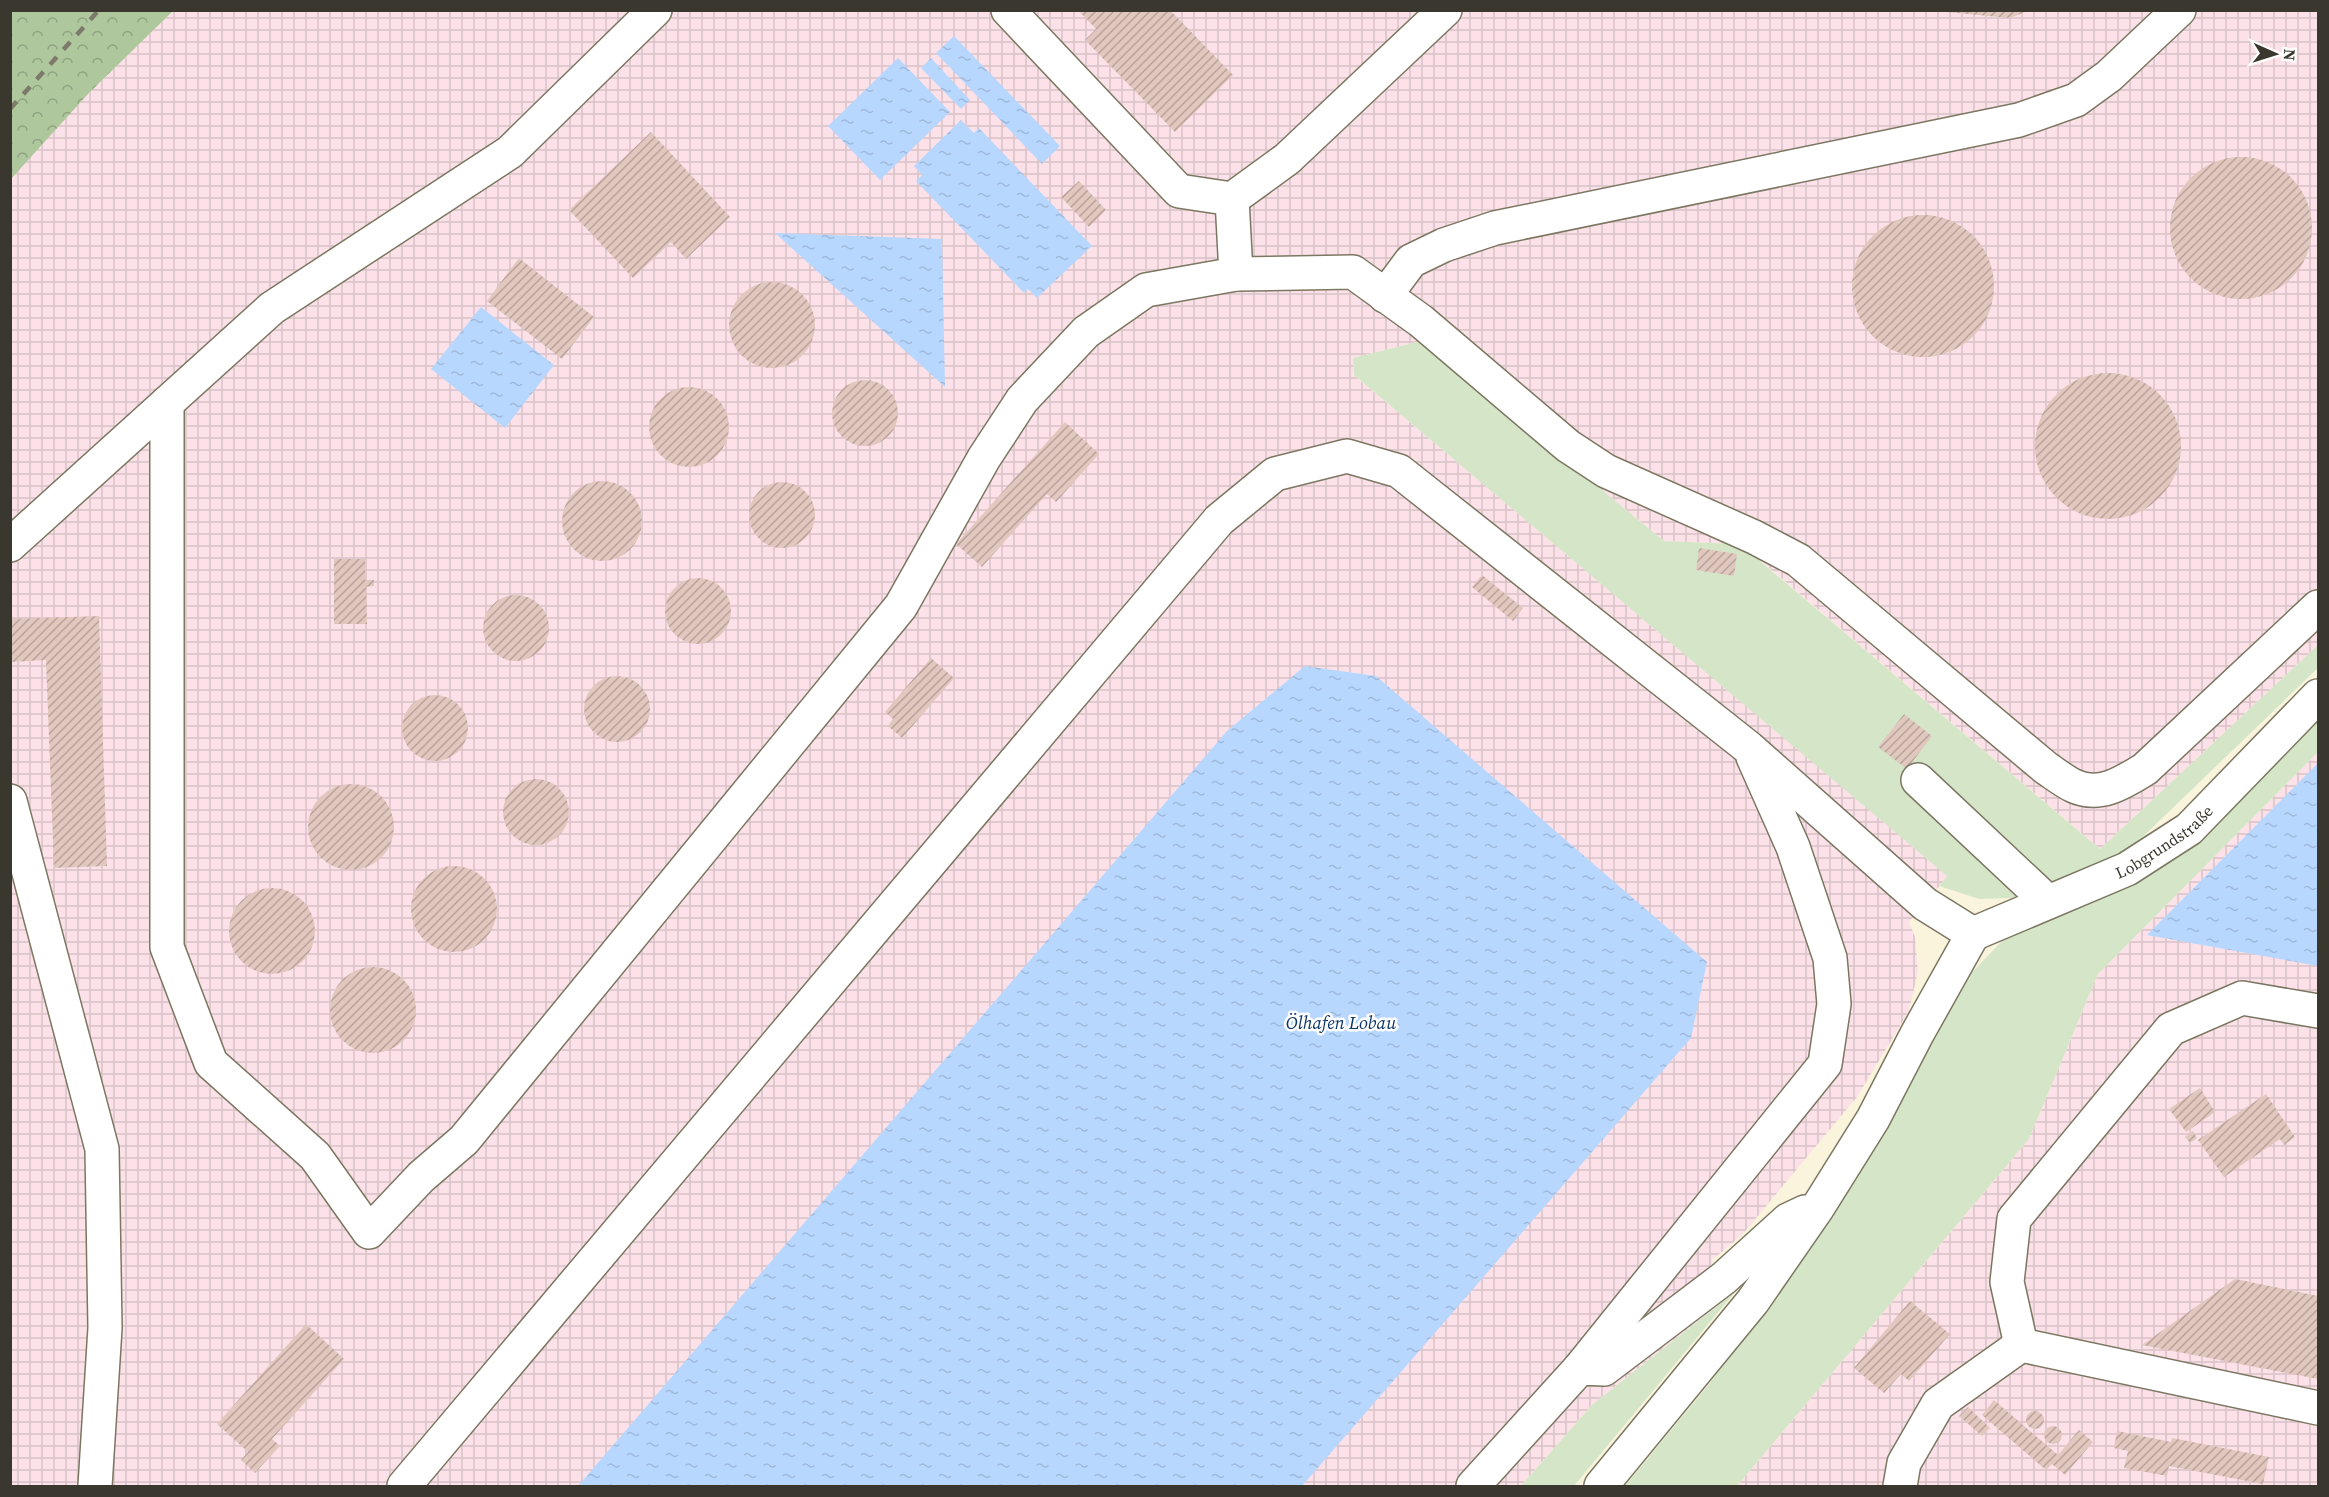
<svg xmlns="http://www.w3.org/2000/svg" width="2329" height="1497" font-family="'Source Serif 4',serif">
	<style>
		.industrial { fill: url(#industrial-grid) }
		.grass { fill: #d5e6c8 }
		.forest { fill: url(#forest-crowns) }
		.water { fill: url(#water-ripples) }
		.building { fill: url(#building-hatch) }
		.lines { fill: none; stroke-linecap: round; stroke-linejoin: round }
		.minor-casing { stroke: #7c7762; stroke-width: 36 }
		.minor { stroke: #fff; stroke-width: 33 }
		.rail { stroke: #7d7a6b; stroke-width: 4.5; stroke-dasharray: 10 10; stroke-linecap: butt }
		.labels { text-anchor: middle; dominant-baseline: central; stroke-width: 5; stroke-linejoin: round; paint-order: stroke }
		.street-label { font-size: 16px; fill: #3a382e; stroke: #fff }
		.water-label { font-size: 18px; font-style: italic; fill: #0d3666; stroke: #fff }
	</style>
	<defs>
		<pattern id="industrial-grid" width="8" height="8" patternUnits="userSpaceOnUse" patternTransform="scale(1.5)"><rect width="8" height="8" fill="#fce2e8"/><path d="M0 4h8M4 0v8" fill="none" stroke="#d9c3c7"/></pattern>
		<pattern id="forest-crowns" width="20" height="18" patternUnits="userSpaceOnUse" patternTransform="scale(1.5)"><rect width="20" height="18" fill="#aec79c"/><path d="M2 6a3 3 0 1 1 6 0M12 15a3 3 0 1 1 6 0" fill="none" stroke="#8fa380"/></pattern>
		<pattern id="water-ripples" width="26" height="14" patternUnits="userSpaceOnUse" patternTransform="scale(1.5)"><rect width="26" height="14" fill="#b8d7fe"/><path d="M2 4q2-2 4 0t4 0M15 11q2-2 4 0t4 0" fill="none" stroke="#9fb9da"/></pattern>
		<pattern id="building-hatch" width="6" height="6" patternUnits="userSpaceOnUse" patternTransform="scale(1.5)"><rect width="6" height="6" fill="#e1c8be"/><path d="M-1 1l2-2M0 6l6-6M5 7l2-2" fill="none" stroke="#b7a39b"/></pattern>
	</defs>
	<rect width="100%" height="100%" fill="#faf4dd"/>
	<!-- industrial -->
	<g class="industrial">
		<path d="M173,11h2145v634l-218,204 -359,-305 -77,-3 -243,-200 -68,17 1,17 594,501 -39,46 6,15 3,34 -9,40 -52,86 -115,138 -31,26 24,31 -142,112 -72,82h-1510l-1,-1307 78,-85z"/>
		<path d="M2318,752v734h-581l292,-347 69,-165z"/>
	</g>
	<!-- grass -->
	<g class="grass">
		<path d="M1421,341l243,200 76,3 360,305 218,-204v23l-193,186 -114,44 -32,1 -40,-13 8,-10 -593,-501 -1,-17z"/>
		<path d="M2318,718v34l-220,222 -69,165 -292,347h-112l85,-103 166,-235 81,-160 45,-47 127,-55z"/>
		<path d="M1735,1292l-161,194h-53l72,-82z"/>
	</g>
	<!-- forest -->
	<path class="forest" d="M11,10l162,1 -85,83 -77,85z"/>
	<!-- water -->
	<g class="water">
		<path d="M954,36l106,110 -18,18 -106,-111z"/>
		<path d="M898,58l52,54 -70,68 -52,-54z"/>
		<path d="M931,58l39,42 -9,9 -40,-41z"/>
		<path d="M961,120l13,13 5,-5 113,118 -55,52 -9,-9 -4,4 -108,-112 6,-6 -8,-9z"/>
		<path d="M775,233l167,6 3,148z"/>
		<path d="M481,307l73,58 -49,63 -74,-59z"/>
		<path d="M1305,666l71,10 331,286 -16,76 -389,448h-724l649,-755z"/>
		<path d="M2318,763v203l-171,-31z"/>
	</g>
	<!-- building -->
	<g class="building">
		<path d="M1078,10h92l63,65 -58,57 -90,-92 11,-11z"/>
		<path d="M1946,11h82l-18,7 -64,-6z"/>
		<path d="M651,132l79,85 -44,42 -15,-17 -38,36 -64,-68z"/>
		<circle cx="2241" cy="228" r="71"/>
		<path d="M1079,181l27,29 -17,17 -28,-30z"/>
		<circle cx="1923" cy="286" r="71"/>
		<path d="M519,258l75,59 -32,42 -75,-58z"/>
		<circle cx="772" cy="325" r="43"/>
		<circle cx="2108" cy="446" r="73"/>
		<circle cx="865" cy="413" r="33"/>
		<circle cx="689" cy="427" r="40"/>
		<path d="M1065,422l34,32 -43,48 -9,-8 -65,73 -26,-23z"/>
		<circle cx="602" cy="521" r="40"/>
		<circle cx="782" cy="515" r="33"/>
		<path d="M1699,548l38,6 -3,22 -38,-6z"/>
		<path d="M334,559h31v21h9v6l-8,1 1,37h-33z"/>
		<path d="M1482,575l41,33 -10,13 -41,-34z"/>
		<circle cx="698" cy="611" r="33"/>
		<circle cx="516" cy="628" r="33"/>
		<path d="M99,616l8,250 -53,2 -8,-208 -36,2v-43z"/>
		<path d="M931,658l23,20 -52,60 -14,-12 5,-7 -8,-7z"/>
		<circle cx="617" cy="709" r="33"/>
		<circle cx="435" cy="728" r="33"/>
		<path d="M1904,714l28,22 -25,33 -29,-22z"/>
		<circle cx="536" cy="812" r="33"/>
		<circle cx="351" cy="827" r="43"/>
		<circle cx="454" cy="909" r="43"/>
		<circle cx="272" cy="931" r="43"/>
		<circle cx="373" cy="1010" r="43"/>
		<path d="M2200,1088l15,24 -29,20 -17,-23z"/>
		<path d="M2266,1094l29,43 -11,8 -4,-6 -56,38 -26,-37z"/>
		<path d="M2193,1131l4,7 -7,5 -5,-6z"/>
		<path d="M2235,1279l83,17v83l-176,-34z"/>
		<path d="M1910,1301l40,33 -41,47 -8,-7 -17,19 -30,-25z"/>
		<path d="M306,1324l38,35 -72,80 8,7 -25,27 -14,-13 7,-8 -31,-28z"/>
		<path d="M1994,1400l64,55 21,-25 14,12 -28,33 -13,-11 -6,6 -64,-55z"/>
		<path d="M1968,1407l22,21 -8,8 -23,-20z"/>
		<circle cx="2035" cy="1420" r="9"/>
		<circle cx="2053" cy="1435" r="9"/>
		<path d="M2117,1431l54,11 1,-4 97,19 -6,27 -94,-18 -2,10 -43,-8 4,-17 -14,-3z"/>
	</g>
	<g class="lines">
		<defs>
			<g id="minor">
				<path d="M1008,10l171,181 53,8 55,-40 158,-149"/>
				<path d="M1232,199l4,75"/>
				<path d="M1385,296l26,-35 33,-16 51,-17 524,-108 57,-20 33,-24 70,-66"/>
				<path d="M167,403v544l44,116 104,93 54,76 52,-55 43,-37 437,-534 83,-148 38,-58 64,-68 60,-42 90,-16 117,-2 68,49 147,125 38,25 148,66 44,23 248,208c9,6 19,14 28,18 26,12 50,-4 71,-17l173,-162"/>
				<path d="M10,545l262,-237 238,-156 145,-142"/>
				<path d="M1918,780l130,122"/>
				<path d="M10,801l92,348 3,179 -10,158"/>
				<path id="s1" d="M1973,934l154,-65 62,-40 129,-133"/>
				<path d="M2318,1011l-76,-13 -71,31 -157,190 -7,63 14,63 297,63"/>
				<path d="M1580,1368l245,-304 9,-60 -4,-46 -37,-111 -40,-90"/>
				<path d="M404,1486l815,-966 56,-46 72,-18 52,15 350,277 176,156 48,30"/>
				<path d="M1473,1486l107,-118 24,1 120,-91 64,-58 17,-8"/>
				<path d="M1601,1486l152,-185 65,-94 55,-88 44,-85 56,-100"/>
				<path d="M1900,1486l4,-23 34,-59 83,-59"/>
			</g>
		</defs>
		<!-- minor casing -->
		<use href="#minor" class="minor-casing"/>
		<!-- minor -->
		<use href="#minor" class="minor"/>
		<!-- rail -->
		<path class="rail" d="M10,109l89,-99"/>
	</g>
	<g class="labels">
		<!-- street labels -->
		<g class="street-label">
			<text stroke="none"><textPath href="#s1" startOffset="213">Lobgrundstraße</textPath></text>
		</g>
		<!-- water labels -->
		<g class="water-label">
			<text x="1341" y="1022">Ölhafen Lobau</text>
		</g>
	</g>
	<!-- border -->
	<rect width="2329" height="1497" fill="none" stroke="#3a382e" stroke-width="24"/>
	<!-- north arrow -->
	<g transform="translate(2275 54) rotate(93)" stroke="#ffffff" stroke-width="4.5" paint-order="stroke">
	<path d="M0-4.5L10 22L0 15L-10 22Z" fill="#3a382e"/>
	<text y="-9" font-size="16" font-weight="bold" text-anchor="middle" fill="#3a382e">N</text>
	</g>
</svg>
